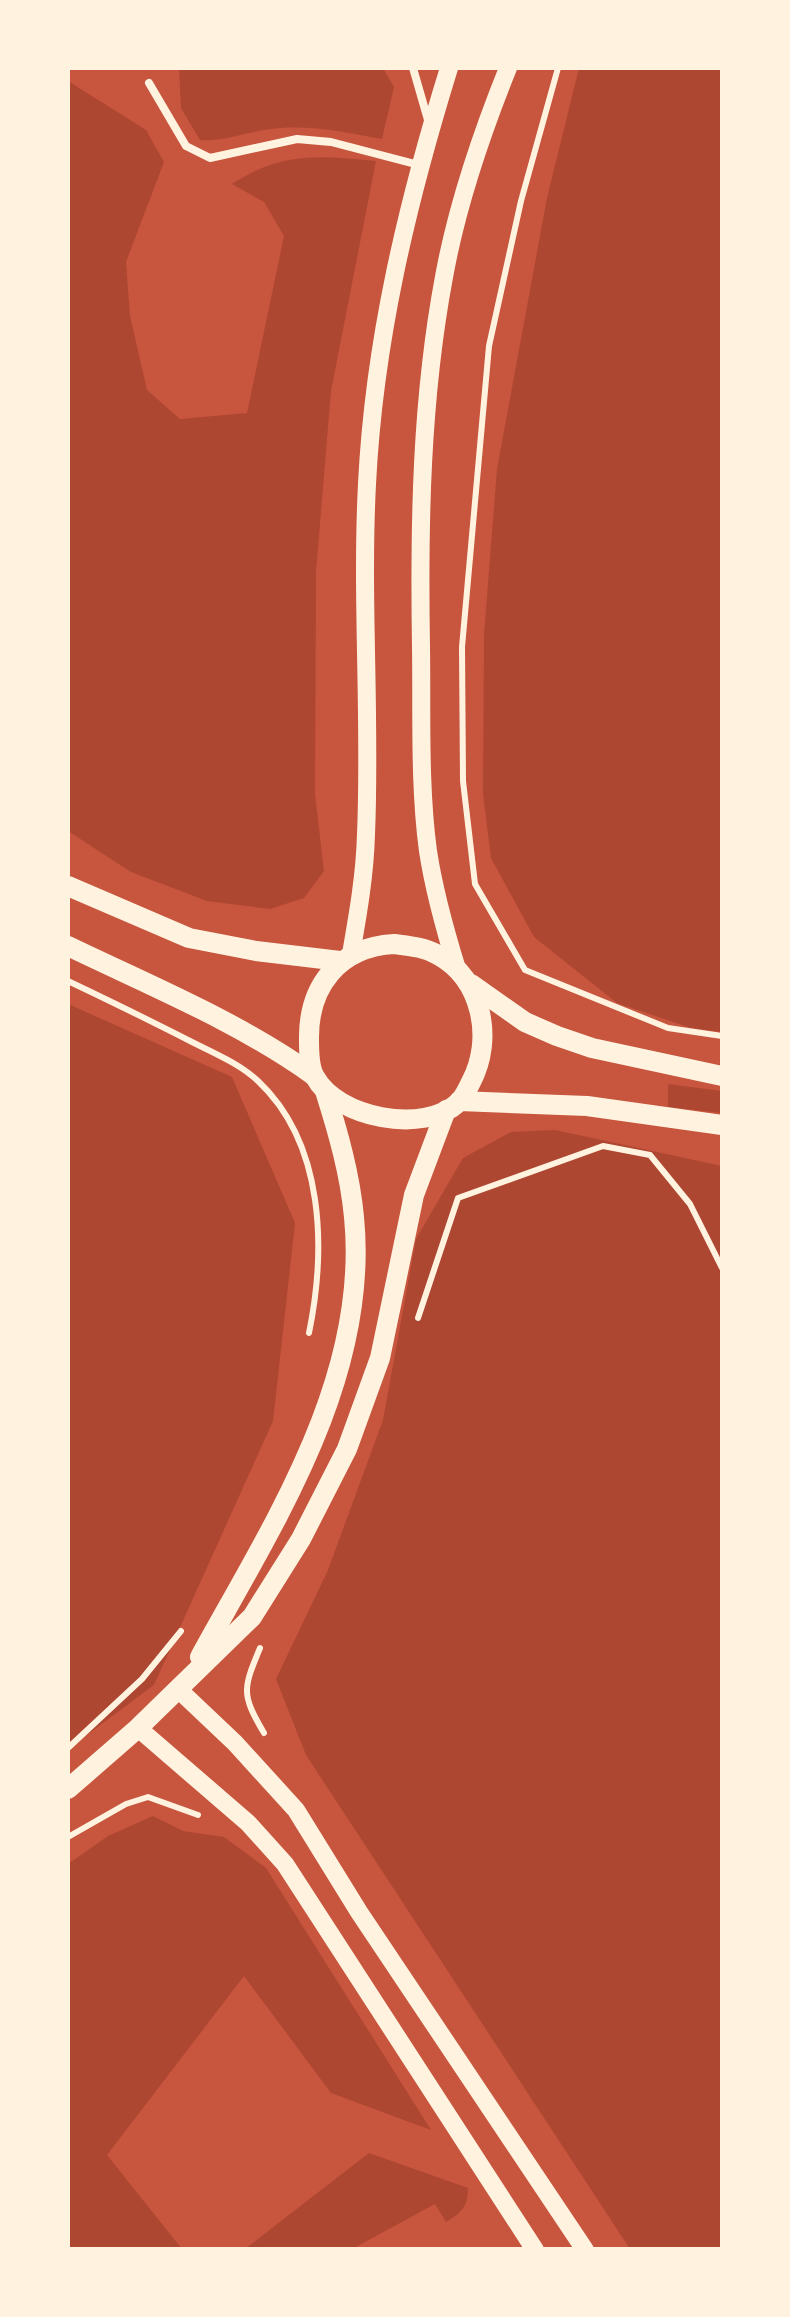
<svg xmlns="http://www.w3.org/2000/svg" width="790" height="2317" font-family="Merriweather,serif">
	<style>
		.green { fill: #ae4732 }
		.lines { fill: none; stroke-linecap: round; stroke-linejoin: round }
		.path { stroke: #fff3e0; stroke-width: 6 }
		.service { stroke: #fff3e0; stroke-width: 8 }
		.tertiary { stroke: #fff3e0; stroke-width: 18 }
		.secondary { stroke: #fff3e0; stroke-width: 20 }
	</style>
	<rect width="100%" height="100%" fill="#c8553d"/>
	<!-- green -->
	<g class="green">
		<path d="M179,68h204l11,19 -12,52c-38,-7 -72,-15 -111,-10 -25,3 -46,13 -71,11l-19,-32z"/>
		<path d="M579,68h143v964l-31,-4 -74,-25 -83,-66 -43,-79 -8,-64 1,-159 13,-166 50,-271z"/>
		<path d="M68,81l78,49 18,32 -38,100 4,54 17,74 33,29 67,-6 37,-177 -20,-34 -32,-18c52,-33 86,-28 144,-23l-45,230 -15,181 -1,222 9,77 -20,27 -34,11 -63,-8 -76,-29 -63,-41z"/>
		<path d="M68,1004l164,73 63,146 -22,198 -119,264 -86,64z"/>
		<path d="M668,1084l54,7v22l-54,-6z"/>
		<path d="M555,1130l167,36v1083h-92l-324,-494 -30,-76 52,-109 55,-150 33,-181 47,-81 48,-26z"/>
		<path d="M153,1816l30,15 41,6 42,31 165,262 -100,-37 -87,-117 -137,179 75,94h-114v-385l40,-28z"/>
		<path d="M369,2153l99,35c0,19 -7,25 -22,34l-11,-18 -83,45h-107z"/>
	</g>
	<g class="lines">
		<!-- path -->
		<g class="path">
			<path d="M558,68l-37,133 -32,145 -27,301 1,134 12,103 50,86 143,58 54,8"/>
			<path d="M68,981c42,20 83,40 124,61 22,11 48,22 66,39 67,63 68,169 51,252"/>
			<path d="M418,1318l40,-120 145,-52 47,9 40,49 32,64"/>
			<path d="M260,1648c-17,41 -19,46 4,85"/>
			<path d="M68,1748l74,-69 39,-48"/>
			<path d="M68,1837l58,-33 22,-7 50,18"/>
		</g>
		<!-- service -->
		<g class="service">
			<path d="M413,68l15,52"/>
			<path d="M149,83l37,63 24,12 87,-19 34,3 88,23"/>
		</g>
		<!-- tertiary -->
		<g class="tertiary">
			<path d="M351,954c7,-40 14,-80 15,-120 5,-117 -5,-233 1,-350 7,-143 40,-280 82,-416"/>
			<path d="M457,969c-12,-39 -23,-78 -29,-118 -9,-67 -6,-137 -7,-204 -2,-124 0,-247 23,-370 13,-72 37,-142 64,-209"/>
			<path d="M178,1689l57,54 61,67 63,102 226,338"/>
			<path d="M138,1728l110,95 37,41 250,386"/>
		</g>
		<!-- secondary -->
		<g class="secondary">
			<path d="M68,886l121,52 67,13 84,10"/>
			<path d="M394,944c15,2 30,3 44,11 44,24 56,84 33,127 -3,6 -7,15 -12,20 -35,33 -122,16 -144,-25 -6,-9 -6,-26 -6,-37 -1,-54 30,-93 85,-96z"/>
			<path d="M68,946c83,40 169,75 245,129"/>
			<path d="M471,984l54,38 32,14 35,12 130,28"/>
			<path d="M459,1101l128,5 135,19"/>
			<path d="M200,1657c73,-133 170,-279 154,-440 -4,-43 -16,-85 -29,-126"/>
			<path d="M68,1789l70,-61 114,-111 49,-78 46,-90 33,-91 34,-163 32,-85"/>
		</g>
	</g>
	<!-- border -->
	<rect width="790" height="2317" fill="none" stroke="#fff3e0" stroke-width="140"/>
</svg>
